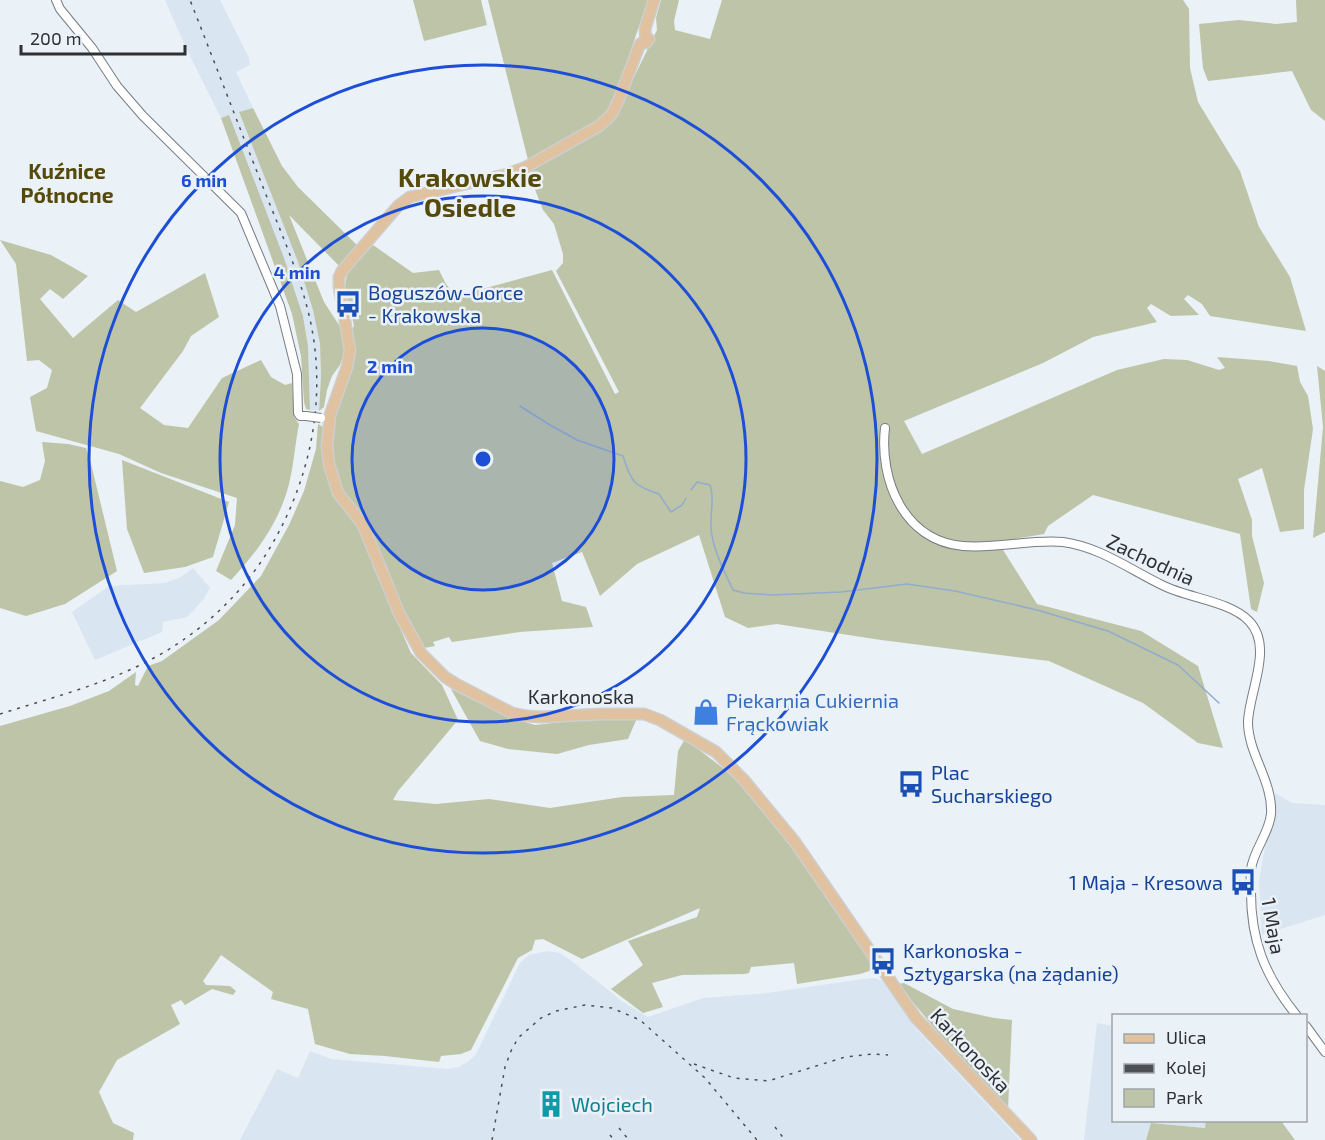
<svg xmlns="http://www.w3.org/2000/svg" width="1325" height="1140" font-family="'Exo 2',sans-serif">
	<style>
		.built { fill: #dae5f2 }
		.green { fill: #bdc4a8 }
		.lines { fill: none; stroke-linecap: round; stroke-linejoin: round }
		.stream { stroke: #91accd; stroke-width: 1.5 }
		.tertiary-casing { stroke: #777d83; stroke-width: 10 }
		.primary-casing { stroke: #cdcece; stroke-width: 13 }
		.tertiary { stroke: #fff; stroke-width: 8 }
		.primary { stroke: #e0c2a1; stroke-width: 10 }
		.rail { stroke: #4c4f53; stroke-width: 1.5; stroke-dasharray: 3 6; stroke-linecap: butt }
		.tertiary-bridge-casing { stroke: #777d83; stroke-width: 10; stroke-linecap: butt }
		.tertiary-bridge { stroke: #fff; stroke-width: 8 }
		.ring { fill: none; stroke: #1d4ed8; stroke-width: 3 }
		.labels { text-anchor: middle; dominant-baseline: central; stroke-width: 5; stroke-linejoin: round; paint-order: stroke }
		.transit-label { font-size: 20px; fill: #164399; stroke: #eaf1f7; text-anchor: start }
		.street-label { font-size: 20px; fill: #2f3134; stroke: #eaf1f7 }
		.shop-label { font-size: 20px; fill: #366cbe; stroke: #eaf1f7; text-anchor: start }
		.culture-label { font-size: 20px; fill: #0d838f; stroke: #eaf1f7; text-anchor: start }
		.neighbourhood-label { font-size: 21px; font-weight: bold; fill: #554a09; stroke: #eaf1f7 }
		.district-label { font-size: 26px; font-weight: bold; fill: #554a09; stroke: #eaf1f7 }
		.centre { fill: #1d4ed8; stroke: #eaf1f7; stroke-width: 3 }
		.ring-label { font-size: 18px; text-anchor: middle; font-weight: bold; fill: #1d4ed8; stroke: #eaf1f7; stroke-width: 5; stroke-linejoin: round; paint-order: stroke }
	</style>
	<rect width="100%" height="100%" fill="#eaf1f7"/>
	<!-- built -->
	<g class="built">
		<path d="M165,0h55l29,58 1,7 -14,7 17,36 -14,5 59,149 15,48 7,34 1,32 -2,35 -9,-1 -2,-64 -5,-30 -8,-27 -66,-173 -8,2 -35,-70z"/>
		<path d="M193,568l17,20 -7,12 -16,17 -24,5 -1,10 -67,28 -23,-48 37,-26 56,-3 16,-6z"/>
		<path d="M1275,793l17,10 33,2v110l-63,20 -3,-55z"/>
		<path d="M547,951l13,2 9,6 53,42 26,16 55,-19 64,-5 96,-14 11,-1 9,3 34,49 103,110h-780l37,-71 21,9 12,-27 21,8 117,10 11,-2 10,-6 7,-7 44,-91 9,-8z"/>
		<path d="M1097,1023l16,3 1,94 92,1v7l-55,-5 -5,17h-62z"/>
	</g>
	<!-- green -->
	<g class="green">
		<path d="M413,0h68l6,25 -63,16z"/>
		<path d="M488,0h160l-38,111 -13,12 -65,37 -4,-1 -1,-3z"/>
		<path d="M661,0h18l-5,21 1,9 35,9 12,-39h461l6,9 1,59 8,34 42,69 19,56 31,50 16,54 -96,-15 -8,-12 -14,-9 -4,4 15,16 -28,1 -20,-12 -4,4 10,14 -64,15 -50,26 -139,58 18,33 195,-84 47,-11 23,1 32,10 6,-2 -8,-11 52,4 28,5 3,16 8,14 5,33 -9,61v39l-24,3 -18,-64 -24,11 14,41v16l12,47 -7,29 -6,-3 -11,-75 -147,-39 -45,31 -4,8 -46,8 39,62 104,27 57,35 25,82 -25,-5 -55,-40 -94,-42 -168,-21 -104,-16 -29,4 -23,-11 -26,-82 -62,29 -37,32 -18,-44 -30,11 10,38 24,6 7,20 -73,5 -68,10 -3,-5 -16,5 2,4 -11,2 -5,-4 -78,-153 -8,-28 -1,-38 19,-93 3,-6 -9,-40 2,-12 -58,-59 35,87 17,26 3,12v14l-4,11 -8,11 -5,14 -3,17 -5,4 2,-35 -1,-32 -7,-34 -15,-48 -59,-150 14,-4 29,58 16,21 67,66 8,-8 40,28 26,-3 7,14 10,12 96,-26 63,124 4,-2 -63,-121 7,-8v-9l-9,-30 -11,-14 -12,-31 -1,-9 72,-39 13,-15 42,-86 -1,-12z"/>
		<path d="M1296,0h29v121l-14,-11 -19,-39 -84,10 -5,-13 -4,-44 40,-4 37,4 21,-2z"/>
		<path d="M229,115l55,143 19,58 5,30 2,64 -4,-1 -2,-7 -3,-46 -9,-42 -71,-196z"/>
		<path d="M0,240l51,15 37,21 -25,23 -13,-10 -10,10 33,39 45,-38 18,12 69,-39 14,44 -28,19 -8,15 -43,57 24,17 24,3 34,-50 39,-18 10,17 14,8 7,-2 2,34 5,7c-4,20 -5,40 -10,60 -10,39 -32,68 -58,96l-15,-9 19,-46 2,-27 -76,-25 -42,-19 -83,-23 -6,-34 17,-9 5,-18 -13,-10 -12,1 -11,-97z"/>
		<path d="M1317,366l8,5v161l-12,6 10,-111z"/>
		<path d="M318,424l5,3v30l6,27 13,23 21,28 11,34 37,84 31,32 16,35 -60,71 -5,9 43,4 53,-5 61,9 72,-11 52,-2 4,-44 7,-12 56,43 34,39 103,147 -18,6 -63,10 -3,-21 -43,4 -2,6 -4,1 -63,1 -30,8 11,24 -20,6 -32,-24 32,-24 -15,-24 69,-24 3,-9 -118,51 -39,-20 -8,1 -3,10 -14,8 -47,92 -10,4 -20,2 -2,6 -54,-6 -35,-2 -35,-10 -7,-35 -37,-10 2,-7 -52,-37 -18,26 3,4 24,1 6,5 -3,4 -21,-6 -27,16 -4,-5 -10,5 9,19 -63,36 -18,32 14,31 21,10 -1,7h-133v-414l70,-20 39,-15 27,-19 -1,13 3,1 10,-20 14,-5 57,-41 42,-44 28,-51 15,-34 12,-42z"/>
		<path d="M42,442l26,2 18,4 6,20 25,103 -52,33 -39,12 -26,-8v-127l23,6 17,-7 5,-19z"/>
		<path d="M122,460l107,42 -16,55 -28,10 -41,6 -17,-44z"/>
		<path d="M451,689l57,28 27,8 55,-6 47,-1 -9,21 -39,6 -32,9 -49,-5 -28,-8z"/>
		<path d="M904,983l49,26 41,9 18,2 -4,89 -63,-68 -47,-57z"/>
		<path d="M1206,1121h75l14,19h-149l5,-17 54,5z"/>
	</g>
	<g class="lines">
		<!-- stream -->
		<g class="stream">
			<path d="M520,406l30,19 27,15 46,16c8,26 11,30 36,38l12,18 11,-7 4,-7"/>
			<path d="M691,490l6,-8 13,3c5,13 0,27 1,42 1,21 13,44 22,63l11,3 28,2 69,-3 66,-8 48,7 82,19 71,21 70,34 41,38"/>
		</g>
		<defs>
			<g id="tertiary">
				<path d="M56,0l4,9 32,39 25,38 26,30 98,97 39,93 17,68 1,39 2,3h6"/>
				<path d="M885,428c-6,52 19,113 78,118 33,3 67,-7 100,-4 37,5 66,27 99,43 25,13 68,16 87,36 25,26 0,70 -1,101 0,32 25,59 23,92 -2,20 -17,35 -20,55 -1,6 0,12 0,18 -1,52 13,88 46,129"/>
				<path d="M1306,1026l19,26"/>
			</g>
			<g id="primary">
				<path d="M649,39l-9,5 -21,55 -7,15 -13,12 -73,41 -22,8 -94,22 -12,9 -56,65 -3,6v10l11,63 -3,17 -17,48 -3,31 2,18 9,29 25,32 36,88 22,40 24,24 11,7 56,29 15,3 15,1 61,-3h41l16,6 56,32 28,28 51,62 121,176 115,122"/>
				<path d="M646,43l-1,-14 9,-29"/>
			</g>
		</defs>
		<!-- tertiary casing -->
		<use href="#tertiary" class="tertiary-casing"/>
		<!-- primary casing -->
		<use href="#primary" class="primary-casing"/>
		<!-- tertiary -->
		<use href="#tertiary" class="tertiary"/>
		<!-- primary -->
		<use href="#primary" class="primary"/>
		<!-- rail -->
		<g class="rail">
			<path d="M0,714c50,-16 103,-29 150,-54 52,-27 97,-70 125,-121 38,-68 52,-148 34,-224 -11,-46 -31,-89 -48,-133 -24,-61 -47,-121 -71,-182"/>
			<path d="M694,1064l40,14 34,3 77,-24 27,-3 16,1"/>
			<path d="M775,1127l10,13"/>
			<path d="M619,1128l10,12"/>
			<path d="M610,1135l4,5"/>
			<path d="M492,1140l13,-73 6,-16 7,-13 23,-20 15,-7 29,-6 27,3 28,12 65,58 52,62"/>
		</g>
		<defs>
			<path id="tertiary-bridge" d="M306,416l15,2"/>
		</defs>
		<!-- tertiary-bridge casing -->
		<use href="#tertiary-bridge" class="tertiary-bridge-casing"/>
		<!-- tertiary-bridge -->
		<use href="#tertiary-bridge" class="tertiary-bridge"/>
	</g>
	<!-- distance rings -->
	<circle cx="483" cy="459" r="131" fill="#1d4ed8" fill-opacity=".12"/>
	<g class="ring">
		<circle cx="483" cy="459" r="131"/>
		<circle cx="483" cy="459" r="263"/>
		<circle cx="483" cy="459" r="394"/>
	</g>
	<!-- icons -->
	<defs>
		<symbol id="bus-bare" viewBox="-9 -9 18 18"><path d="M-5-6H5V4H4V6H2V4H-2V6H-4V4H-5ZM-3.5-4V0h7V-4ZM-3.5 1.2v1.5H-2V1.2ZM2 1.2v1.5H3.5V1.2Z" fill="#1a4fb4" stroke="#eaf1f7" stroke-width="2.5" paint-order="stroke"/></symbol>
		<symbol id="shop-bare" viewBox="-9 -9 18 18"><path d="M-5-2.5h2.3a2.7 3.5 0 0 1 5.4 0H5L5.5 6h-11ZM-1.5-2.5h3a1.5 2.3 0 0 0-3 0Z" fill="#3f7fe0" stroke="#eaf1f7" stroke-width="2.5" paint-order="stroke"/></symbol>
		<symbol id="building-bare" viewBox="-9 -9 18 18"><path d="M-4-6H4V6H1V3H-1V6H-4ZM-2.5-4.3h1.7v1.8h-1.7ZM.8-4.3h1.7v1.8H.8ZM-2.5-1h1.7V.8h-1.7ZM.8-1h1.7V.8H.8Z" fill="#0f9aa8" stroke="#eaf1f7" stroke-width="2.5" paint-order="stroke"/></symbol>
	</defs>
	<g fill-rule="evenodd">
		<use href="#bus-bare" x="329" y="285" width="38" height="38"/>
		<use href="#shop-bare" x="687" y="693" width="38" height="38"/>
		<use href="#bus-bare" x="892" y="765" width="38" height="38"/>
		<use href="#bus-bare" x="1224" y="863" width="38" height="38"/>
		<use href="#bus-bare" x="864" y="942" width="38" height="38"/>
		<use href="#building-bare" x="532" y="1085" width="38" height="38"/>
	</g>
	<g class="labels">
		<!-- transit labels -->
		<g class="transit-label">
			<text x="368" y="292">Boguszów-Gorce<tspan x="368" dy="23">- Krakowska</tspan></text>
			<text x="931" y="772">Plac<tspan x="931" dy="23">Sucharskiego</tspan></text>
			<text x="1223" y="882" text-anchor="end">1 Maja - Kresowa</text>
			<text x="903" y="950">Karkonoska -<tspan x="903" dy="23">Sztygarska (na żądanie)</tspan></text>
		</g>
		<!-- street labels -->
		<g class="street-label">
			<text transform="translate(1151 559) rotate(25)">Zachodnia</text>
			<text x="581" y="696">Karkonoska</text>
			<text transform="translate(1274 926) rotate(80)">1 Maja</text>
			<text transform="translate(971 1050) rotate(47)">Karkonoska</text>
		</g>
		<!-- shop labels -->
		<g class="shop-label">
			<text x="726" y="700">Piekarnia Cukiernia<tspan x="726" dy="23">Frąckowiak</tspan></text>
		</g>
		<!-- culture labels -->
		<g class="culture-label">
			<text x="571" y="1104">Wojciech</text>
		</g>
		<!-- neighbourhood labels -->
		<g class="neighbourhood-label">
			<text x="67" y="170">Kuźnice<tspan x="67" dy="24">Północne</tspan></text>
		</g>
		<!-- district labels -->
		<g class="district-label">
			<text x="470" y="176">Krakowskie<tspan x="470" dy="30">Osiedle</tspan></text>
		</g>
	</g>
	<circle cx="483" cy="459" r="9" class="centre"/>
	<g class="ring-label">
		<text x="204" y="187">6 min</text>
		<text x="297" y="279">4 min</text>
		<text x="390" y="373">2 min</text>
	</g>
	<!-- legend -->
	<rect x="1112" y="1014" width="195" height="108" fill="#eaf1f7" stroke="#9fa4a9" stroke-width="1.5"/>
	<rect x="1124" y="1034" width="30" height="9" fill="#e0c2a1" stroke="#9fa4a9" stroke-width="1.5"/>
	<text x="1166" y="1044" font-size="18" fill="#2f3134">Ulica</text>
	<rect x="1124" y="1064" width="30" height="9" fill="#4c4f53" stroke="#9fa4a9" stroke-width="1.5"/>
	<text x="1166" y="1074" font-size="18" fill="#2f3134">Kolej</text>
	<rect x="1124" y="1089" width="30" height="18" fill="#bdc4a8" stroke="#9fa4a9" stroke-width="1.5"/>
	<text x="1166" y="1104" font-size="18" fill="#2f3134">Park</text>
	<!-- scale -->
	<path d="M21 45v9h164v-9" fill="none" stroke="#2f3134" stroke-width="3"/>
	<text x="30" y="45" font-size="18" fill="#2f3134" stroke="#eaf1f7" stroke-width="4.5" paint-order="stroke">200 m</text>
</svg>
